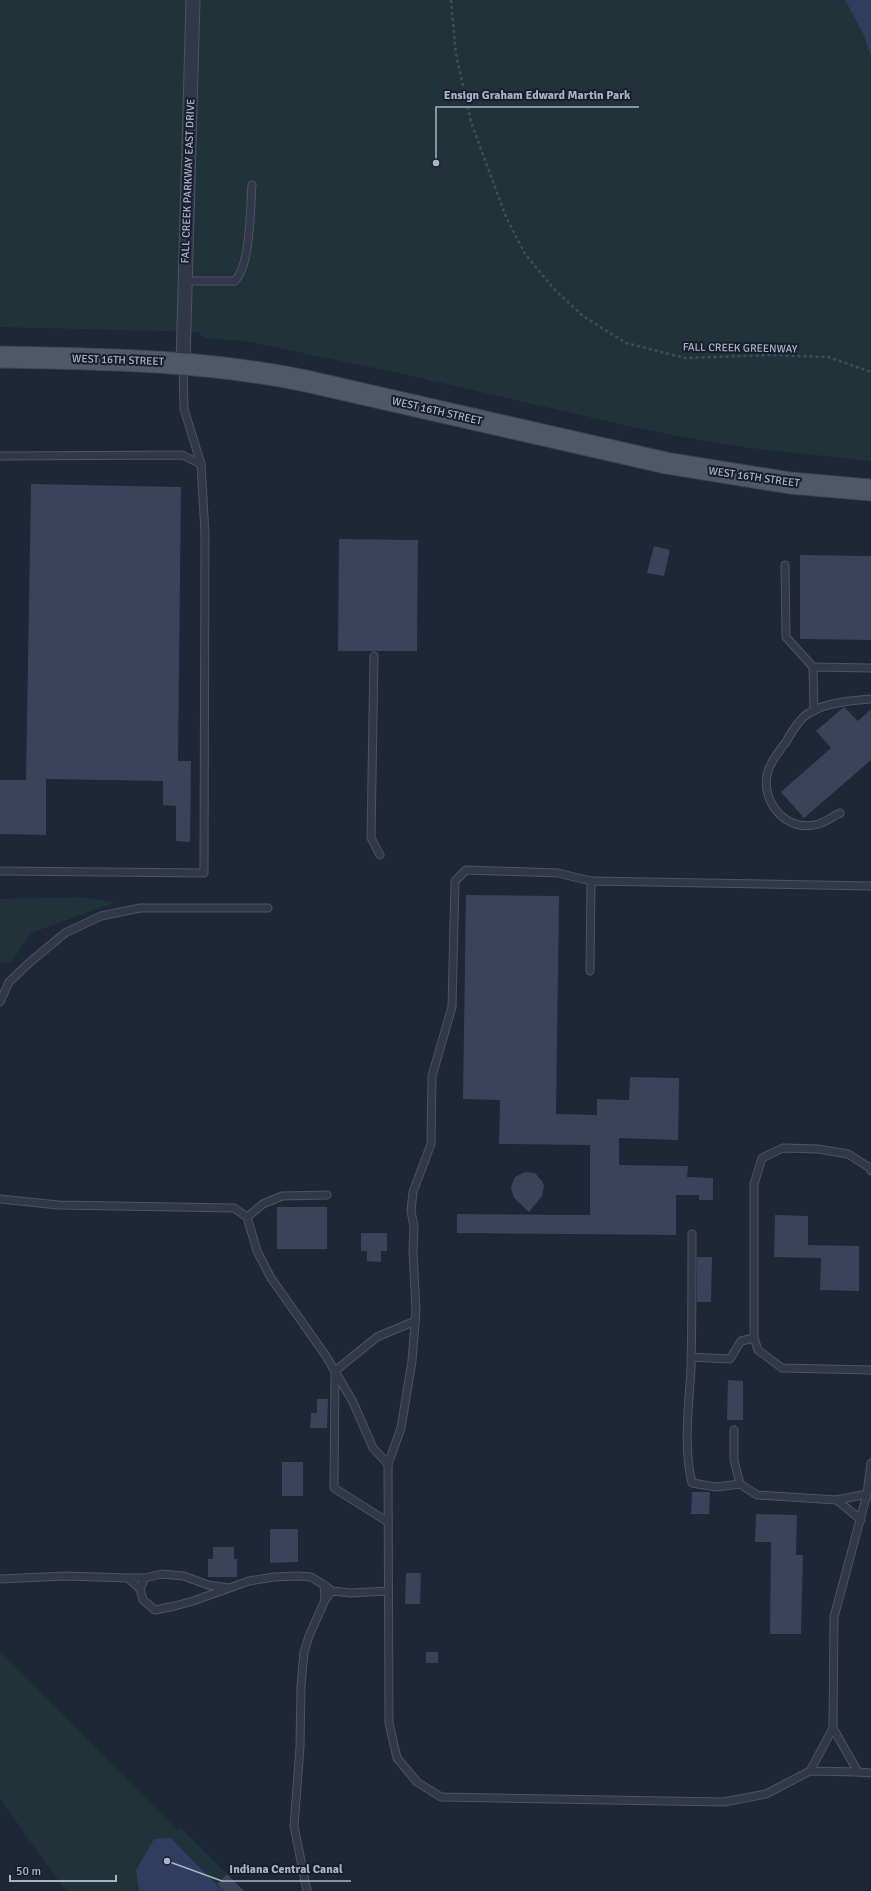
<svg xmlns="http://www.w3.org/2000/svg" width="871" height="1891" font-family="Signika,sans-serif">
	<style>
		.green { fill: #203339 }
		.water { fill: #2f3d5f }
		.building { fill: #3a4359 }
		.lines { fill: none; stroke-linecap: round; stroke-linejoin: round }
		.service-casing { stroke: #4c5364; stroke-width: 9 }
		.minor-casing { stroke: #4c5364; stroke-width: 15 }
		.primary-casing { stroke: #3b4252; stroke-width: 23 }
		.path { stroke: #3b4f54; stroke-width: 2.5; stroke-dasharray: 3 3; stroke-linecap: butt }
		.service { stroke: #323849; stroke-width: 7 }
		.minor { stroke: #323849; stroke-width: 13 }
		.primary { stroke: #4f5769; stroke-width: 21 }
		.labels { text-anchor: middle; dominant-baseline: central; stroke-width: 4; stroke-linejoin: round; paint-order: stroke }
		.street-label { font-size: 11px; fill: #acb3c6; stroke: #181e2d }
		.leader { fill: none; stroke: #acb3c6; stroke-width: 1.5 }
		.callout-dot { fill: #acb3c6; stroke: #181e2d; stroke-width: 1.5 }
		.callout-label { font-size: 12px; text-anchor: middle; font-weight: bold; fill: #acb3c6; stroke: #181e2d; stroke-width: 4; stroke-linejoin: round; paint-order: stroke }
	</style>
	<rect width="100%" height="100%" fill="#1e2638"/>
	<!-- green -->
	<g class="green">
		<path d="M0,0h871v461l-122,-13 -61,-10 -60,-12 -225,-52 -157,-33 -42,-3 -6,-6 -198,-5z"/>
		<path d="M83,897l31,6 -83,30 -19,28 -12,2v-64z"/>
		<path d="M0,1651l178,180 2,-4 47,47 -11,10 -45,-46 -33,47 1,6h-73l-66,-92z"/>
	</g>
	<!-- water -->
	<g class="water">
		<path d="M845,0h26v56l-7,-21z"/>
		<path d="M171,1838l45,46 7,7h-84l-3,-21 18,-31z"/>
	</g>
	<!-- building -->
	<g class="building">
		<path d="M31,484l150,3 -3,274h13l-1,81 -14,-1v-35l-13,-1v-24l-117,-2v56l-46,-1v-54h26z"/>
		<path d="M339,539l79,1 -1,111h-79z"/>
		<path d="M654,546l16,4 -6,26 -17,-3z"/>
		<path d="M800,555l71,1v84l-71,-1z"/>
		<path d="M844,707l14,14 13,-12v51l-67,58 -23,-26 50,-44 -15,-17z"/>
		<path d="M466,895l93,1 -3,218 41,1v-16l32,1 1,-23 49,1 -1,62 -59,-2v27l69,1 -1,11 26,1v22h-14v-5h-23v40l-219,-2v-19l133,1v-70l-91,-1 1,-44 -37,-1z"/>
		<path d="M525,1172l10,1 7,8 2,5 -2,10 -13,16 -15,-14 -3,-11 4,-10z"/>
		<rect x="277" y="1207" width="50" height="42"/>
		<path d="M775,1215l33,1v29l51,1v45l-39,-1 1,-32 -47,-1z"/>
		<path d="M361,1233h26v18h-6v11l-14,-1v-10h-6z"/>
		<path d="M697,1257h15l-1,45h-14z"/>
		<path d="M728,1380l15,1v39h-16z"/>
		<path d="M317,1399h11l-1,29h-17l1,-15h6z"/>
		<rect x="282" y="1462" width="21" height="34"/>
		<path d="M692,1492h18l-1,22h-18z"/>
		<path d="M756,1514l41,1 -1,40h7l-2,79h-31l1,-92h-16z"/>
		<path d="M270,1529h28v33l-28,1z"/>
		<path d="M213,1547h21v12h3v18h-29v-18h5z"/>
		<path d="M406,1573h15l-1,31h-15z"/>
		<rect x="426" y="1652" width="12" height="11"/>
		<path d="M227,1874l17,17h-20l-7,-7z"/>
	</g>
	<g class="lines">
		<defs>
			<g id="service">
				<path d="M185,281h50c16,-17 15,-72 17,-96"/>
				<path d="M0,456l182,-1 19,9"/>
				<path d="M785,565l1,72 27,30"/>
				<path d="M374,656l-3,182 9,17"/>
				<path d="M814,711l-1,-44 58,1"/>
				<path d="M840,813c-7,3 -14,9 -22,11 -31,10 -59,-23 -50,-53 3,-10 12,-21 18,-29 5,-9 14,-24 23,-29 18,-11 41,-12 62,-14"/>
				<path d="M0,871l204,2 1,-340 -4,-69 -17,-55 -1,-43"/>
				<path d="M591,881l-33,-8 -92,-3 -11,11 -3,126 -20,69 -1,68 -18,48 -2,19 3,16 -1,24 3,60 -4,50 -11,67 -13,36 1,259 8,35 20,24 24,15 283,5 42,-8 44,-23 48,1 -25,-44 -23,43"/>
				<path d="M590,971l1,-90 280,5"/>
				<path d="M0,1002l9,-20 20,-19 36,-30 36,-17 39,-8h128"/>
				<path d="M871,1171l-1,-3 -22,-14 -30,-5 -35,-1 -21,10 -8,26v154l4,12 24,18 89,2"/>
				<path d="M0,1199l58,6 176,3 13,9 16,-13 19,-8 45,-1"/>
				<path d="M247,1217l10,34 14,27 55,78 27,46 20,46 15,16"/>
				<path d="M692,1234c0,44 0,89 -1,134 -2,37 -8,79 1,115l24,4 24,-3 17,11 80,5"/>
				<path d="M691,1357l39,2 11,-18 13,-3"/>
				<path d="M734,1430v30l6,24"/>
				<path d="M861,1520l-24,-20 30,-6"/>
				<path d="M388,1522l-54,-34 1,-117 42,-34 38,-16"/>
				<path d="M0,1579l66,-3 62,2"/>
				<path d="M229,1588l-21,-3 -24,-9 -23,-2 -16,4 -5,11 3,11 12,10 20,-4 18,-5 56,-20 25,-4 23,-1 14,1 13,8"/>
				<path d="M140,1589l-12,-11h17"/>
				<path d="M332,1591l-8,-6 1,15 7,-9 19,2 37,-2"/>
				<path d="M833,1728l1,-111 33,-123 4,-31"/>
				<path d="M858,1772l13,1"/>
				<path d="M307,1891l-13,-65 6,-79 1,-61 3,-34 5,-16 16,-36"/>
			</g>
			<path id="minor" d="M183,363l10,-363"/>
			<path id="primary" d="M0,357c105,2 203,3 306,24l360,82 124,20 81,7"/>
		</defs>
		<!-- service casing -->
		<use href="#service" class="service-casing"/>
		<!-- minor casing -->
		<use href="#minor" class="minor-casing"/>
		<!-- primary casing -->
		<use href="#primary" class="primary-casing"/>
		<!-- path -->
		<path class="path" d="M451,0l5,54 15,68 35,95 19,37 29,35 29,27 43,27 59,15 85,-3 58,2 43,15"/>
		<!-- service -->
		<use href="#service" class="service"/>
		<!-- minor -->
		<use href="#minor" class="minor"/>
		<!-- primary -->
		<use href="#primary" class="primary"/>
	</g>
	<g class="labels">
		<!-- street labels -->
		<g class="street-label">
			<text transform="translate(188 181) rotate(-88)">FALL CREEK PARKWAY EAST DRIVE</text>
			<text transform="translate(740 348) rotate(1)">FALL CREEK GREENWAY</text>
			<text transform="translate(118 360) rotate(2)">WEST 16TH STREET</text>
			<text transform="translate(437 411) rotate(13)">WEST 16TH STREET</text>
			<text transform="translate(754 477) rotate(8)">WEST 16TH STREET</text>
		</g>
	</g>
	<!-- callouts -->
	<path class="leader" d="M436 163L436 107H639M167 1861L222 1881H351"/>
	<g class="callout-dot">
		<circle cx="436" cy="163" r="4"/>
		<circle cx="167" cy="1861" r="4"/>
	</g>
	<g class="callout-label">
		<text x="537" y="99">Ensign Graham Edward Martin Park</text>
		<text x="286" y="1873">Indiana Central Canal</text>
	</g>
	<!-- scale -->
	<path d="M10 1875v6h106v-6" fill="none" stroke="#acb3c6" stroke-width="2"/>
	<text x="16" y="1875" font-size="12" fill="#acb3c6" stroke="#181e2d" stroke-width="3" paint-order="stroke">50 m</text>
</svg>
